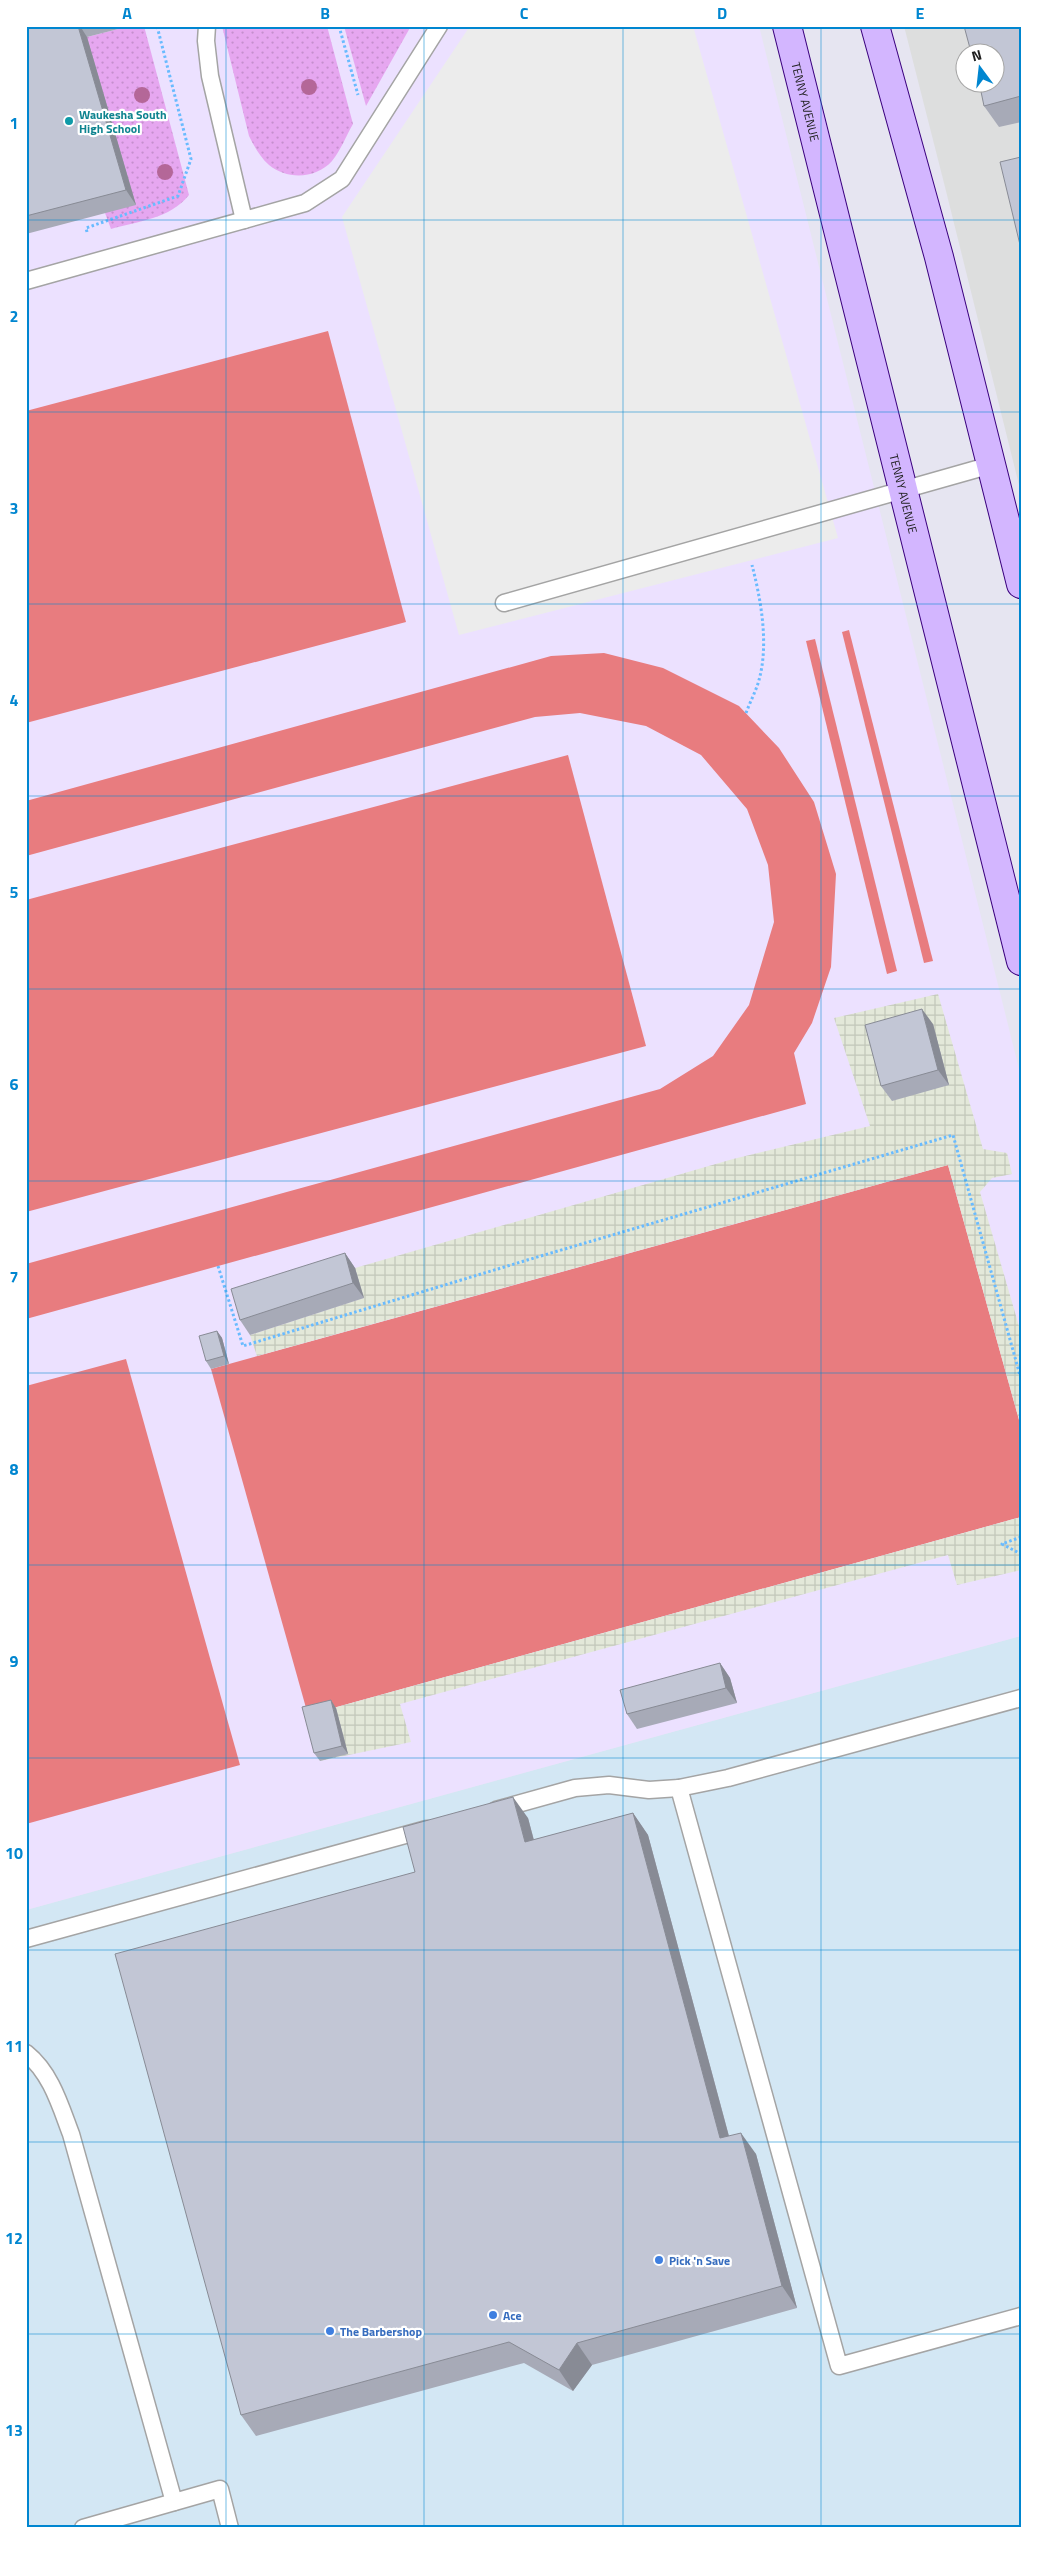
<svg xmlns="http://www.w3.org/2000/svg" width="1047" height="2554" font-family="'Titillium Web',sans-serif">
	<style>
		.residential { fill: #dddede; fill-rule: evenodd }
		.commercial { fill: #d3e7f4 }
		.education { fill: #ece1ff }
		.grass { fill: url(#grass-dots) }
		.pitch { fill: #e87c7f }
		.parking { fill: #ececec }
		.plaza { fill: url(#plaza-grid) }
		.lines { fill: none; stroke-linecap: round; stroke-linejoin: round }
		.lane-casing { stroke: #a4a4a4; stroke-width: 19 }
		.secondary-casing { stroke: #3a007e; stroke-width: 30 }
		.path { stroke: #69bbff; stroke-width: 3; stroke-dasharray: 2.5 2.5; stroke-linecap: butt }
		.lane { stroke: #fff; stroke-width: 16 }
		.secondary { stroke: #d3b6ff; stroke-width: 28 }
		.tree { fill: #b46798 }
		.wall { fill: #a7aab7 }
		.shaded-wall { fill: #888b95 }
		.building { fill: #c2c6d5; stroke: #888b95 }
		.grid { fill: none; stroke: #0086d0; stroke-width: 1; stroke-opacity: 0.55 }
		.culture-dot { fill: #0f9aa8; stroke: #fff; stroke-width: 2 }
		.shop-dot { fill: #3f7fe0; stroke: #fff; stroke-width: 2 }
		.labels { text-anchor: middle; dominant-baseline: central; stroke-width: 4.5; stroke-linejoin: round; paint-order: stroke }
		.street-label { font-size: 12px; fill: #202020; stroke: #fff }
		.culture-label { font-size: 12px; font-weight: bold; fill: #0d838f; stroke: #fff; text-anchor: start }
		.shop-label { font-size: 12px; font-weight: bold; fill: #366cbe; stroke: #fff; text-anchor: start }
		.neatline { fill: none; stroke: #0086d0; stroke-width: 2 }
		.grid-label { font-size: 16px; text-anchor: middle; font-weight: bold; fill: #0086d0 }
	</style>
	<defs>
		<pattern id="grass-dots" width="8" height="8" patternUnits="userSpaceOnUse" patternTransform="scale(1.25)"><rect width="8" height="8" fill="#e6a7f0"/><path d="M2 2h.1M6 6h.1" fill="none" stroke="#c58fce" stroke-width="1.8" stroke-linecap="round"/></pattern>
		<pattern id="plaza-grid" width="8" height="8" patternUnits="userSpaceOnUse" patternTransform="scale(1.25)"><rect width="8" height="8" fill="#e3e8d9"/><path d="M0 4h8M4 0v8" fill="none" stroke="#c2c7ba"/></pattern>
	</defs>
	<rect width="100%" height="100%" fill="#e6e5f1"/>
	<!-- residential -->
	<path class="residential" d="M904,26h117v467l-76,-306zM964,52h30v30h-30z"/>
	<!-- commercial -->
	<path class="commercial" d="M1021,1636v892h-995v-618z"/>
	<!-- education -->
	<path class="education" d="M26,26h733l262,1051v559l-995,274z"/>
	<!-- grass -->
	<g class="grass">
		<path d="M130,26h14l45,169c-19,24 -51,26 -78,34l-6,-16 -18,-176z"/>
		<path d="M222,26h105l26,98c-7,12 -12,26 -21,37 -16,18 -45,19 -63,4 -9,-8 -15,-19 -20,-29z"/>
		<path d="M344,26h67l-45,80z"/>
	</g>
	<!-- pitch -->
	<g class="pitch">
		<path d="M328,331l78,291 -380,101v-312z"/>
		<path d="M849,630l84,331 -9,2 -82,-331z"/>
		<path d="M815,639l82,332 -10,3 -81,-333z"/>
		<path d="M604,653l59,15 76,38 40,42 35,54 22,72 -5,93 -19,56 -18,30 12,51 -780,215v-55l634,-175 53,-33 36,-51 25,-83 -6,-57 -21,-56 -46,-54 -55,-29 -66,-13 -45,4 -509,139v-55l525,-145z"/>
		<path d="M568,755l78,291 -620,166v-312z"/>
		<path d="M948,1165l73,262v90l-713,198 -97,-346z"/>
		<path d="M126,1359l114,406 -214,59v-438z"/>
	</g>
	<!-- parking -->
	<path class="parking" d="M470,26h223l145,512 -379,97 -117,-418z"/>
	<!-- plaza -->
	<g class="plaza">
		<path d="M938,994l45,155 24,4 5,21 -20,4 -12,14 41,141v94l-73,-262 -691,191 -7,-21 113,-37 -8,-30 378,-109 137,-33 -36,-108z"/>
		<path d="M1021,1517v53l-64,15 -9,-30 -548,149 11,38 -91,19 -12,-46z"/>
	</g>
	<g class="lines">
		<defs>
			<g id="lane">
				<path d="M207,26l-1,15 4,35 34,144"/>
				<path d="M26,281l279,-78 37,-24 97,-153"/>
				<path d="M504,603l487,-138"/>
				<path d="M679,1788l160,578 182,-50"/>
				<path d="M496,1810l79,-22 34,-3 40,5 30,-2 49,-10 293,-80"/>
				<path d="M26,1939l401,-110"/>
				<path d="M26,2053c25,20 34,52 45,81l103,368"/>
				<path d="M83,2528l137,-39 10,39"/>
			</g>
			<g id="secondary">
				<path id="s1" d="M787,26l234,935"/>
				<path d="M875,26l64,231 82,327"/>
			</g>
		</defs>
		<!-- lane casing -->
		<use href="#lane" class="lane-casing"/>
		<!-- secondary casing -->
		<use href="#secondary" class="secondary-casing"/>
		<!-- path -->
		<g class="path">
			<path d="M339,26l19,69"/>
			<path d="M87,232l-1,-4 92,-32 13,-37 -34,-133"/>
			<path d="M746,713c4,-11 10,-22 13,-33 10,-36 2,-80 -7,-115"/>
			<path d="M218,1266l25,80 291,-88 419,-123 68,244"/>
			<path d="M1021,1537l-19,7 19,10"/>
		</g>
		<!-- lane -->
		<use href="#lane" class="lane"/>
		<!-- secondary -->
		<use href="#secondary" class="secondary"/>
	</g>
	<!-- trees -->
	<g class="tree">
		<circle cx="309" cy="87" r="8"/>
		<circle cx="142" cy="95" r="8"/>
		<circle cx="165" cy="172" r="8"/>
	</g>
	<!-- wall -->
	<g class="wall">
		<path d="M26,26h104l-43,11 49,168 -110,29z"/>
		<path d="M1021,26v96l-22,5 -15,-21z"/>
		<path d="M933,1024l16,61 -57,16 -11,-15z"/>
		<path d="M345,1253l10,15 9,30 -114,37 -10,-15z"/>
		<path d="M217,1331l5,7 7,26 -18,5 -5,-8z"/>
		<path d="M720,1663l10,15 7,25 -100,26 -10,-15z"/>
		<path d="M336,1708l12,46 -28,7 -6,-8z"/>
		<path d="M633,1813l15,22 81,301 27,18 41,154 -205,57 -19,26 -49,-28 -268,73 -15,-21 287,-597 6,22z"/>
	</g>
	<!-- shaded-wall -->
	<g class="shaded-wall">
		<path d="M78,26h2l7,11 49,168 -10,-15z"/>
		<path d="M922,1009l11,15 16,61 -11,-15z"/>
		<path d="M345,1253l10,15 9,30 -11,-15z"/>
		<path d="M217,1331l5,7 7,26 -5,-8z"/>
		<path d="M720,1663l10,15 7,25 -11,-15z"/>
		<path d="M331,1700l5,8 12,46 -6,-8z"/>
		<path d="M513,1797l15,21 12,46 -15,-22z"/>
		<path d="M633,1813l15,22 87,324 -15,-21z"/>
		<path d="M741,2133l15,21 41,154 -15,-22z"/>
		<path d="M577,2343l15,22 -19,26 -14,-21z"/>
	</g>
	<!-- building -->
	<g class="building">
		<path d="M26,26h52l48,164 -100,26z"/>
		<path d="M964,26h57v70l-37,10 -5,-24h15v-30h-23z"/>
		<path d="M1021,157v92l-21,-87z"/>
		<path d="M922,1009l16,61 -57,16 -16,-61z"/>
		<path d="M345,1253l8,30 -113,37 -9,-31z"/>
		<path d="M217,1331l7,25 -18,5 -7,-25z"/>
		<path d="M720,1663l6,25 -99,26 -7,-24z"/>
		<path d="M331,1700l11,46 -28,7 -12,-46z"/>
		<path d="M513,1797l12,45 108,-29 87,325 21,-5 41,153 -205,57 -18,27 -50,-28 -268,73 -126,-461 300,-82 -12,-45z"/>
	</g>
	<!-- grid -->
	<path class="grid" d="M226,26v2502M424,26v2502M623,26v2502M821,26v2502M26,220h995M26,412h995M26,604h995M26,796h995M26,989h995M26,1181h995M26,1373h995M26,1565h995M26,1758h995M26,1950h995M26,2142h995M26,2334h995"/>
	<!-- markers -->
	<circle class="culture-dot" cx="69" cy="121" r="5"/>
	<g class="shop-dot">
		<circle cx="659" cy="2260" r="5"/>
		<circle cx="493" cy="2315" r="5"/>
		<circle cx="330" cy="2331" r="5"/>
	</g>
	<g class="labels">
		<!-- street labels -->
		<g class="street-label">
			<text stroke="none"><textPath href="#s1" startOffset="78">TENNY AVENUE</textPath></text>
			<text stroke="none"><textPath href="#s1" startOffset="482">TENNY AVENUE</textPath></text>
		</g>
		<!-- culture labels -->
		<g class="culture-label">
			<text x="79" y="114">Waukesha South<tspan x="79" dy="14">High School</tspan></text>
		</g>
		<!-- shop labels -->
		<g class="shop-label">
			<text x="669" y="2260">Pick 'n Save</text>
			<text x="503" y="2315">Ace</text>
			<text x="340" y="2331">The Barbershop</text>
		</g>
	</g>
	<!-- border -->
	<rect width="1047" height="2554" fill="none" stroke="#ffffff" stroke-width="55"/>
	<!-- north arrow -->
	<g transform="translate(980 68) rotate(345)"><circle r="24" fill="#ffffff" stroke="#a6a6a6"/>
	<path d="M0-4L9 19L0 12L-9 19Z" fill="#0086d0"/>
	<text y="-8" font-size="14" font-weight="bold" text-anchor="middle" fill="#202020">N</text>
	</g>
	<rect x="28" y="28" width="992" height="2498" class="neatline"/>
	<g class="grid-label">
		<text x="127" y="19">A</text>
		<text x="325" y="19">B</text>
		<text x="524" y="19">C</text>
		<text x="722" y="19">D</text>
		<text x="920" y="19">E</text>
		<text x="14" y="129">1</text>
		<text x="14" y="322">2</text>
		<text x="14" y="514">3</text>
		<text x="14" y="706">4</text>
		<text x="14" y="898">5</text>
		<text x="14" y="1090">6</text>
		<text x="14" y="1283">7</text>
		<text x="14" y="1475">8</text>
		<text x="14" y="1667">9</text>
		<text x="14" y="1859">10</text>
		<text x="14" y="2052">11</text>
		<text x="14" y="2244">12</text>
		<text x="14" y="2436">13</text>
	</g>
</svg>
